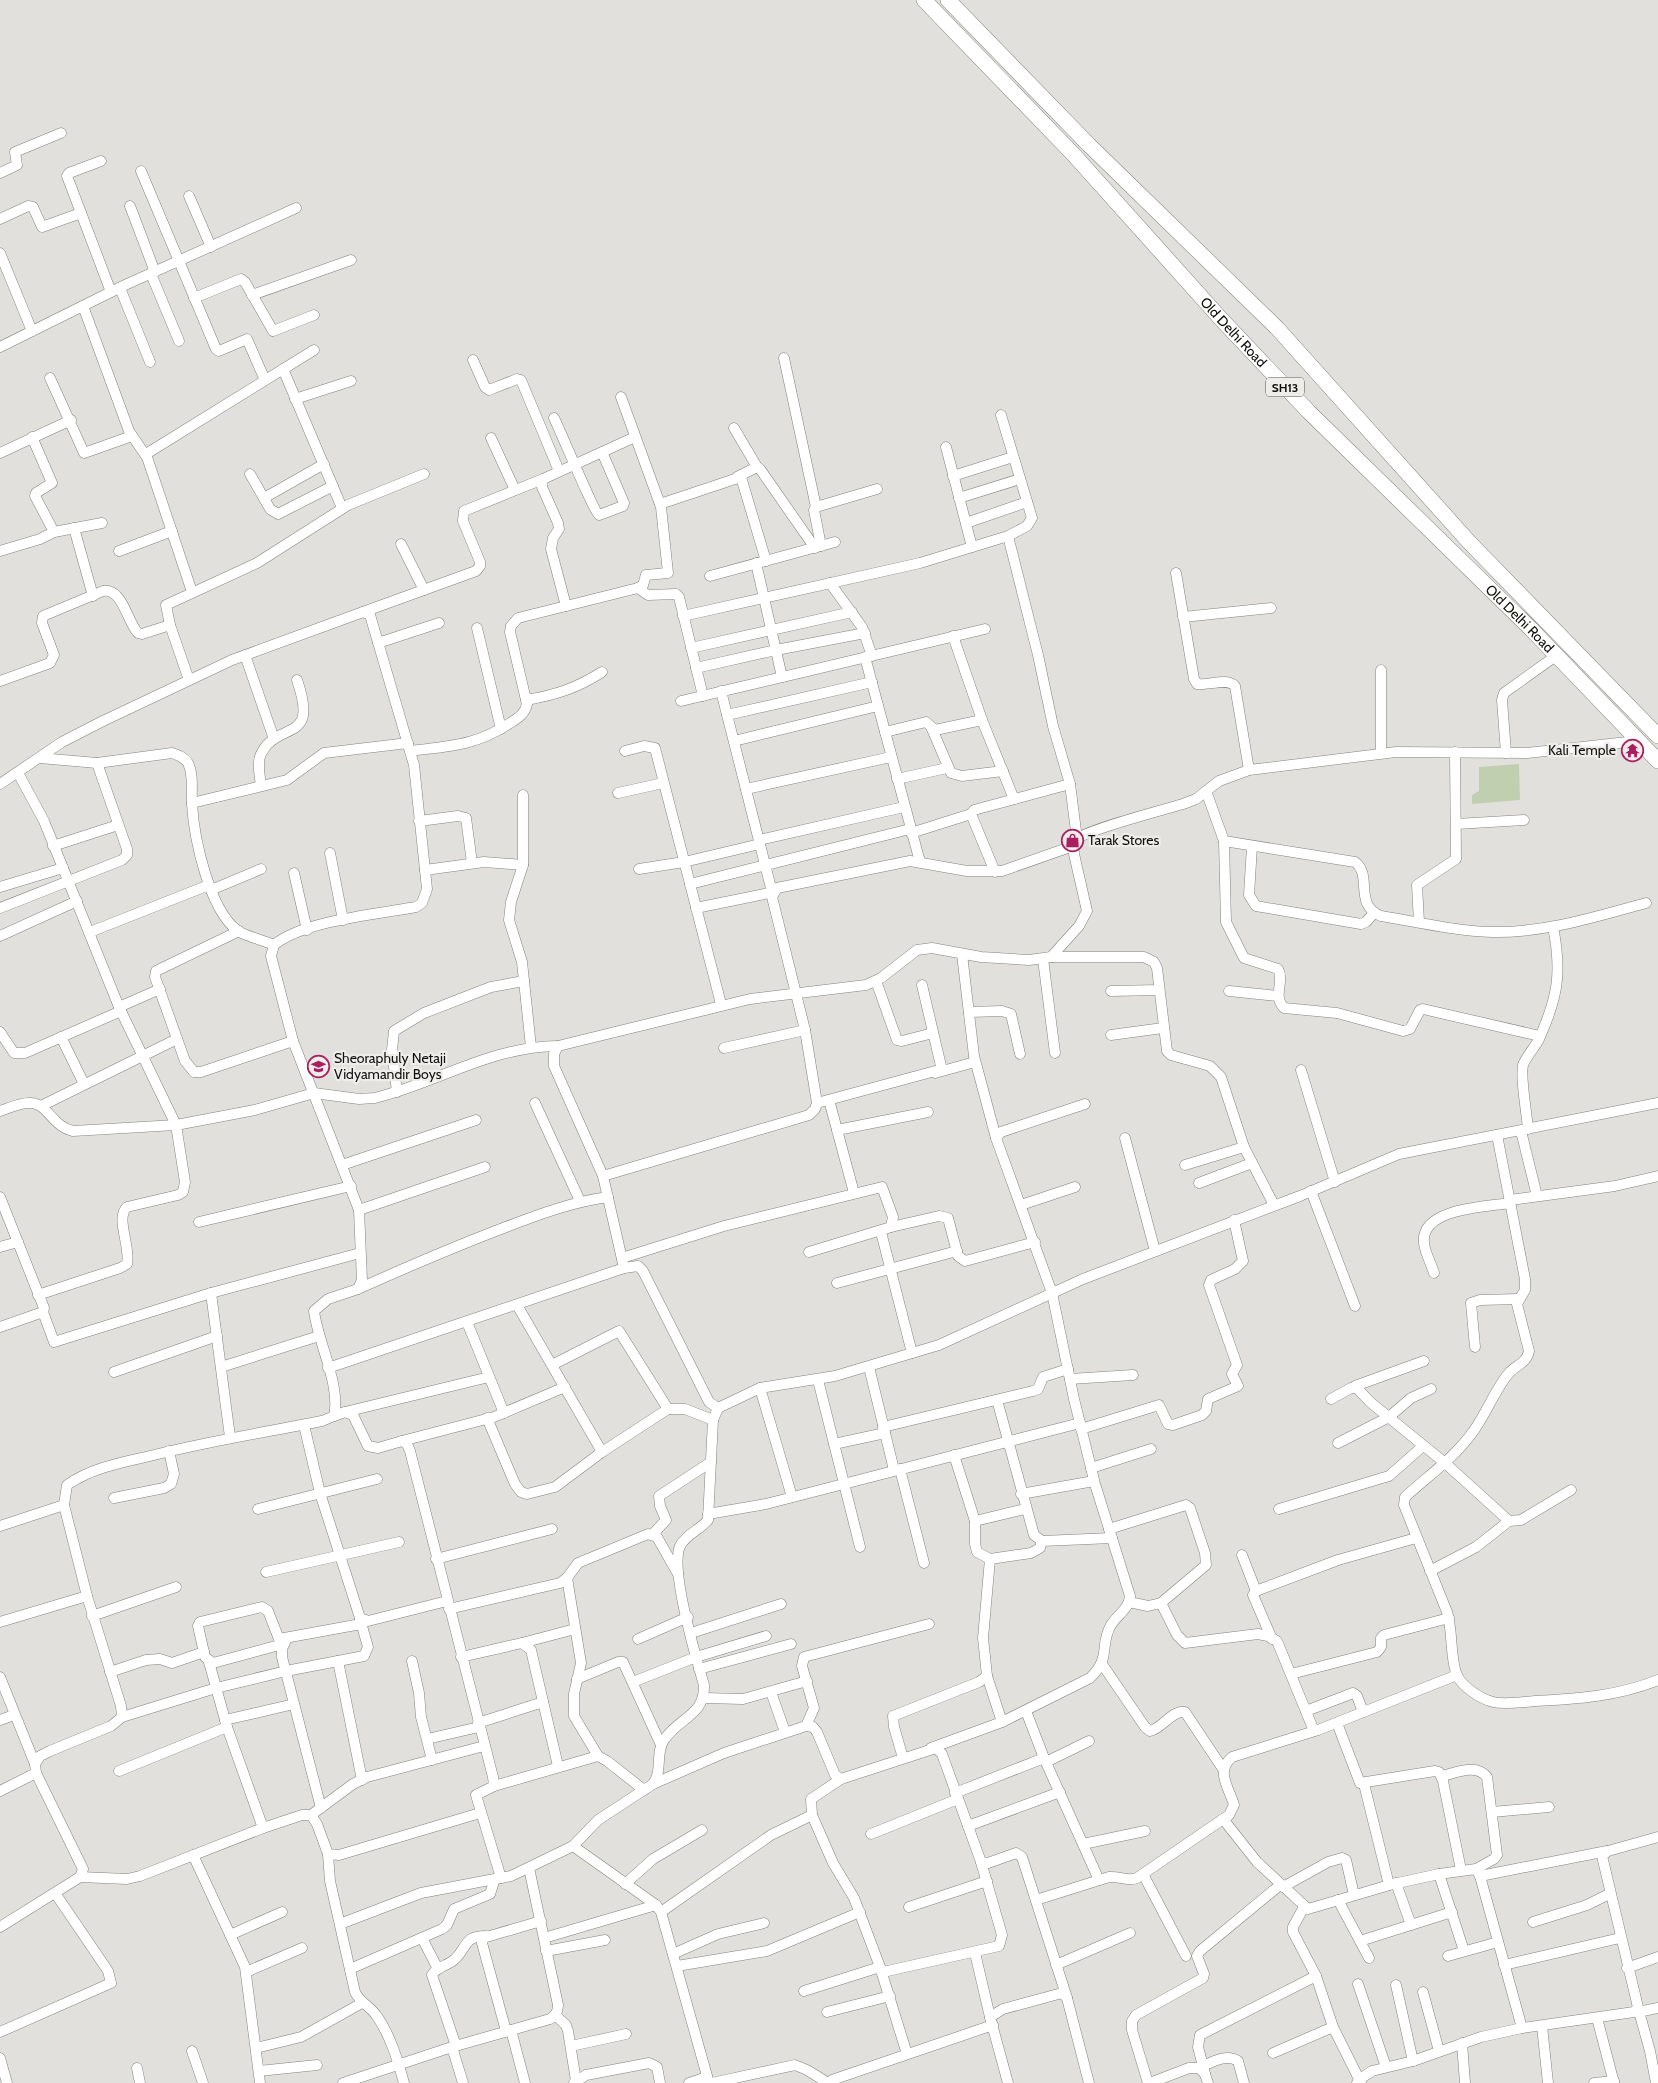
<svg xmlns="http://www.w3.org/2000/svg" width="1658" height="2083" font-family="Cabin,sans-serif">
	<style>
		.green { fill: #c0cfb0 }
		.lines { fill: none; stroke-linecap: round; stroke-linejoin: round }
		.street-casing { stroke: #82827e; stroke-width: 11 }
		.primary-casing { stroke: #82827e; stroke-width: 16 }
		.street { stroke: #fff; stroke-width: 10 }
		.primary { stroke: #fff; stroke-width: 15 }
		.labels { text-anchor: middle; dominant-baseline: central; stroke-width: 4.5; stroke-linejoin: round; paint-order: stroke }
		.shield { fill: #eeede9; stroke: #535250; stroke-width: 1 }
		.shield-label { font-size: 12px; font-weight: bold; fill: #10100e }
		.street-label { font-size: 14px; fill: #10100e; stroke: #eeede9 }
		.poi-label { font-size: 14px; fill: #10100e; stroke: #eeede9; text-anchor: start }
	</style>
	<rect width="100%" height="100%" fill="#e1e0dc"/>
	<!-- green -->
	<path class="green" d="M1519,764l1,36 -48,4v-9l7,-4v-24z"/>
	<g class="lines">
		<defs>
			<g id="street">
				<path d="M101,161l-32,12 -2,3 44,116"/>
				<path d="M141,171l75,178 3,2 28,-12 18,41"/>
				<path d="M0,173l17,-8 -2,-13 46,-19"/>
				<path d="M189,196l22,51"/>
				<path d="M130,206l25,66"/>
				<path d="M0,219l28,-13 5,1 9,20 39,-14"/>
				<path d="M0,253l32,78"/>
				<path d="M151,274l28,67"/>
				<path d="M120,288l30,74"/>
				<path d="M252,295l99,-35"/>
				<path d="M194,298l47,-19 4,3 28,49 41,-16"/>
				<path d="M83,306l46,125 17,25"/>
				<path d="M0,347l125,-62 171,-77"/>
				<path d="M784,358l32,149"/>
				<path d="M473,360l12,27 4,3 28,-11 4,1 38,91"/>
				<path d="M283,369l59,139"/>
				<path d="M50,378l34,75 48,-17"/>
				<path d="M295,399l56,-18"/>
				<path d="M554,418c7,14 40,94 45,97l24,-9 1,-3 -22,-51"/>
				<path d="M734,428l23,39"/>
				<path d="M32,437l20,46 -16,10 -1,3 19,36"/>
				<path d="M491,438l24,52"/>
				<path d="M946,447l26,100"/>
				<path d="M0,453l71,-33"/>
				<path d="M250,474l20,35 8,5 55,-28"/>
				<path d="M953,476l60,-19"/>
				<path d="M737,477l20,-10 3,2 55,79"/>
				<path d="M264,498l60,-34"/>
				<path d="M959,498l61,-19"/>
				<path d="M660,504l81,-27 25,84"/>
				<path d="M966,523l61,-21"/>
				<path d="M74,528l19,68"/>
				<path d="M1008,536l30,119 15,71 17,58 7,55"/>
				<path d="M401,544l23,46"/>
				<path d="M821,546l-7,-36 2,-3 61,-18"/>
				<path d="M0,551l40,-12 14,-7 48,-9"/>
				<path d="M119,551l53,-20"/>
				<path d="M756,563l26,114"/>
				<path d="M1176,573l18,106 3,5c11,2 30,-7 38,2l14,84"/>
				<path d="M710,576l125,-34"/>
				<path d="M830,583l32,44 10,29"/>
				<path d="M638,588l10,7 28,-1 3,3 24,99"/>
				<path d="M192,592l-46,-138 168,-104"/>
				<path d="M566,606l-15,-57 2,-11 6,-9 -1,-6 -16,-36 1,-8 92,-42"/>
				<path d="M363,612l113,-41 4,-5v-4l-17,-41 1,-10 79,-32"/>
				<path d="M683,616l237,-53 88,-27 19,-10 5,-8 -31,-103"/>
				<path d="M1183,617l88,-9"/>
				<path d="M477,628l24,101"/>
				<path d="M953,636l29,84 32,79"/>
				<path d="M378,643l61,-20"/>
				<path d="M691,648l161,-36"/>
				<path d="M245,655l29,84"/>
				<path d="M865,657l55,205"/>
				<path d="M696,668l80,-18 89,-17"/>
				<path d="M1381,670v83"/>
				<path d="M189,680l-19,-55 -4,-20 91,-42 91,-58 76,-31"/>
				<path d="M0,681l50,-18 4,-8 -12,-32 1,-7 60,-25c20,-3 24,31 35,42l4,1 28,-9"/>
				<path d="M721,691l51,201"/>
				<path d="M526,700c30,-5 51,-12 76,-28"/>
				<path d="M681,701l304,-72"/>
				<path d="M727,715l145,-33"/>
				<path d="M932,729l19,44 11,3 41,-5"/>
				<path d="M885,732l37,-9 4,-1 9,8 47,-10"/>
				<path d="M734,741l144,-35"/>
				<path d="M410,751c39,-5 66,-5 100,-28 8,-5 15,-9 17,-19l-17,-72 1,-6 7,-8 120,-30 5,-3 3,-10 22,-2 -7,-66 -40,-110"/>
				<path d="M625,751l19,-5 11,2 66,256"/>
				<path d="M1506,753l-4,-53 2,-7 53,-38"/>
				<path d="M40,758l57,5 75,-10c6,2 12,4 16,10 6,11 3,29 4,41 2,34 17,106 46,127 10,6 25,9 36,14"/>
				<path d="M18,773l26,48 75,186 57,118 9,57 -2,10 -5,3 -51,12c-12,11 4,40 0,57l-7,4 -82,27"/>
				<path d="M897,779l50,-11"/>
				<path d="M0,784l62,-42 41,-21 129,-61 131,-48 7,3 44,150 13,124 -5,14 -6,4c-39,7 -113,14 -142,38l-3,11 22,85 66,169 3,70 -4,9 -30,10 -14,12c4,32 27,74 20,105l-12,5c-56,11 -112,20 -168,34 -30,7 -61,12 -87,30l-3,20 23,91 34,110 1,11 -11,9 -61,25 -10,5 -5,8 1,9 47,96 -3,8 -80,50"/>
				<path d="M261,786c-1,-10 -5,-25 1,-34 18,-32 57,-8 35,-72"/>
				<path d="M746,789l145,-32"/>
				<path d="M1206,791l18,50 131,21c18,13 -2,43 26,54 36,6 74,15 111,16 53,1 103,-15 154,-29"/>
				<path d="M618,793l45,-10"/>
				<path d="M523,795v70l-12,37 -2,18 13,42 9,85"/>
				<path d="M192,803l95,-23 37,-27 84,-10"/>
				<path d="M419,821l39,-5 8,2 6,45"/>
				<path d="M1456,824l68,-4"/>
				<path d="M911,833l60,-19"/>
				<path d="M759,840l145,-33"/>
				<path d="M1224,841l2,81 18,36 34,11c7,12 -6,27 6,39l53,5 66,18 7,-2 10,-19 3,-1 117,27"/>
				<path d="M53,846l65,-21"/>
				<path d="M1252,846l-3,49 7,11 105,18 5,-2 8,-9"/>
				<path d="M330,853l13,67"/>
				<path d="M639,869l45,-7 76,-18"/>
				<path d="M425,870l59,-8 39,3"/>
				<path d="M995,872l-24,-58 3,-4 96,-26"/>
				<path d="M294,873l13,57"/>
				<path d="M690,884l220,-55"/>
				<path d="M0,887l63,-19"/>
				<path d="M211,890l50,-21"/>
				<path d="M0,908l122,-48 5,-5v-6l-30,-86"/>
				<path d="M696,908l78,-16"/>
				<path d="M1419,922l-2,-37 39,-26 -1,-107"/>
				<path d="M239,931l-83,40 -1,6 30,84 9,11h7l92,-31"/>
				<path d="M90,932l119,-47"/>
				<path d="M0,936l77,-35"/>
				<path d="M962,954l12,102 22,82"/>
				<path d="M1051,957h93l10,5 3,6 10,83 4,4 39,11 11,11 23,70 30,58"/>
				<path d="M1043,959l12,94"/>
				<path d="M876,981l21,59 5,1 31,-8"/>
				<path d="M1111,991l48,-1"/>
				<path d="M1229,991l49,5"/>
				<path d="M119,1007l41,-18"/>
				<path d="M969,1012l33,-1 9,3 9,40"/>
				<path d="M0,1032l14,21h11l96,-42"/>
				<path d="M1111,1035l52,-7"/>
				<path d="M61,1037l23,47"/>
				<path d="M724,1048l81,-18"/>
				<path d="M1301,1070l34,112"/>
				<path d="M935,1073l40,-11"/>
				<path d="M397,1092l-5,-42 2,-19 30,-18 67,-26 33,-6"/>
				<path d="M829,1100l25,93"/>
				<path d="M535,1103l45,98"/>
				<path d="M817,1103l122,-33 2,-4 -19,-81"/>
				<path d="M41,1106l136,-67"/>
				<path d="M0,1111c9,-3 21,-9 31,-8 16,0 22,24 42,28l103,-6 79,-15 59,-17 45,6 16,-1c65,-16 113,-51 183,-52"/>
				<path d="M1528,1129c-1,-15 -8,-51 -5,-64 2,-7 13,-19 16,-26 19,-42 23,-67 14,-112"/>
				<path d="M837,1130l91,-18"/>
				<path d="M1521,1131l16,65"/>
				<path d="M1497,1135l28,144v11l-8,14 12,47c-2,12 -13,14 -20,22 -12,13 -24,43 -37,60 -18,25 -44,43 -67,64l-1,8 43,107c6,18 3,48 10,63 5,12 24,24 36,27 13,3 28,0 42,-1 43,-2 83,-5 123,-21"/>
				<path d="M1125,1138l30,113"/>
				<path d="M342,1165l134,-45"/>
				<path d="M1185,1165l59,-18"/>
				<path d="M603,1176l206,-61 6,-6 2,-6 -12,-73 -33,-133 5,-9 133,-27 57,10h35l71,-25"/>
				<path d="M1199,1183l53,-20"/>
				<path d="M1311,1191l44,115"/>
				<path d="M0,1197l44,111 -1,4 -43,15"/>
				<path d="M1510,1200l105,-14 43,-10"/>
				<path d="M1021,1205l54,-18"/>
				<path d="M359,1210l126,-43"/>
				<path d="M199,1222l152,-36"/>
				<path d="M891,1227l48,-11 9,2 10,38 7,5 70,-19"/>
				<path d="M881,1232l31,121"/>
				<path d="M0,1247l18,-5"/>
				<path d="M622,1258l102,-32 158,-39 11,30 -2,10 -82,25"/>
				<path d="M624,1268l-21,-92 -49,-110v-12l4,-8 192,-47 116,-14 15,-7 36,-28 15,-2 49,9 48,3 22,-3 28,-31 8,-15 -13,-57c0,-6 -1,-11 3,-15 9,-9 89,-30 106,-35l13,-5 23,-18 30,-11 147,-18 131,1 110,-12"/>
				<path d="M1434,1273c-3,-10 -9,-20 -10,-30 -4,-35 62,-36 86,-40"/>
				<path d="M837,1283l120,-32"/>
				<path d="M358,1289c49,-22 98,-43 148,-62 34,-13 66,-25 102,-30"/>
				<path d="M211,1293l19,144"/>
				<path d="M517,1305l85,147"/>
				<path d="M43,1312l11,30 157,-49 149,-40"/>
				<path d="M467,1322l37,91"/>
				<path d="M1475,1347l-4,-44 9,-3 39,-1"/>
				<path d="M552,1365l67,-34 49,78"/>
				<path d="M221,1367l98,-31"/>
				<path d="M869,1367l25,103"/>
				<path d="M328,1368l296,-100 14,-2 5,5 66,131 9,6 42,-20 75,-12 104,-31 144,-66 217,-83 99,-42 259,-51"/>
				<path d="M114,1372l103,-36"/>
				<path d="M1070,1379l63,-4"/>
				<path d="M818,1380l42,167"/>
				<path d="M1355,1386l69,-25"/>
				<path d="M760,1388l32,109"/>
				<path d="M1331,1399l20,-11h6l13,14 75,61 64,58 12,-1 50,-30"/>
				<path d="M997,1400l37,135 8,6 70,-3"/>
				<path d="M345,1412l144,-35"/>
				<path d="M334,1416l11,-4 8,3 15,31 10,2 24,-7 5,3 3,7 83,326 1,9 -18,9 25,83 10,-2 62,-30 25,-26 55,-36c10,-14 2,-31 11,-44 15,-23 41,-24 40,-55 -8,-27 -34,-116 -24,-139 6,-12 20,-16 28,-26l5,-100 5,-12"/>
				<path d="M487,1418l28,66 6,8 6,2 28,-7 47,-35 66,-43h17l28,11"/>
				<path d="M304,1425l16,68 40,125 8,3 79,-20"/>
				<path d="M883,1427l150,-36 5,-2 5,-12 25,-8"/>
				<path d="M1081,1429l78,-24 9,19 5,1 29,-10 4,-4 2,-12 30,-13 -6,-12 5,-9 -28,-80 2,-5 24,-11 8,-8 -9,-41"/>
				<path d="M402,1441l92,-24 71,-30"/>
				<path d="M1338,1443l51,-26 22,-19 20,-9"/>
				<path d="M834,1444l51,-11"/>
				<path d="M954,1455l21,66v23l2,8 13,7 41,-6 9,-5 2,-7"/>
				<path d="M1091,1468l60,-19"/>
				<path d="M900,1469l24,94"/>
				<path d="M1021,1494l73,-13"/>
				<path d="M114,1498l50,-10 7,-4 3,-10 -5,-23"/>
				<path d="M258,1509l119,-30"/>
				<path d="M1279,1509l110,-33 34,-30"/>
				<path d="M708,1514l58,-10 314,-81"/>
				<path d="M975,1521l50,-12"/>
				<path d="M0,1526l64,-21"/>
				<path d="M1109,1529l77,-24 4,3 15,45 1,12 -45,38 -13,3 -19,-4"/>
				<path d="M653,1534l13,-14 -6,-14 -1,-10 52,-34"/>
				<path d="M1242,1555l14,36"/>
				<path d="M436,1559l116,-30"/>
				<path d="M1430,1571l46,-24 33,-26"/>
				<path d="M266,1572l133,-30"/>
				<path d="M567,1578l14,85 -7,31v22l24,40"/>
				<path d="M1161,1603l16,32 8,8 73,-9 10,2 9,5 37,90"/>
				<path d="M449,1609l111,-26 7,-5 11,-15 70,-29 9,3 21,37"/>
				<path d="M92,1616l84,-29"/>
				<path d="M0,1622l87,-26"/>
				<path d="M691,1633l90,-29"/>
				<path d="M638,1639l50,-22"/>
				<path d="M1272,1639l-19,-44 3,-4 82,-31 78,-22"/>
				<path d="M286,1640l-4,9v8l39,151"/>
				<path d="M522,1643l53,-14"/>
				<path d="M283,1644l-70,19 -8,-6 -7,-31 2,-4 62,-15 6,4 11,28 82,-15"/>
				<path d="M461,1657l61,-14 9,7 27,116"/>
				<path d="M338,1661l24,119"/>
				<path d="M412,1661l7,32 2,24 11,43"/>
				<path d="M209,1662l18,65 36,101"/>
				<path d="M1102,1664l43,63 5,4c13,-3 23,-22 35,-19l38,57"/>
				<path d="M699,1669l92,-25"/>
				<path d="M110,1672l36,-12 14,-1 12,4 32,-11"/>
				<path d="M1291,1674l86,-22 4,-5v-9l3,-3 65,-17"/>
				<path d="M987,1676l15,46"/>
				<path d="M0,1677l35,87"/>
				<path d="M577,1679l41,-17h5l38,83"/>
				<path d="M633,1682l63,-25 70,-21"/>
				<path d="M771,1692l14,40"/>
				<path d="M704,1698l39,1 64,-18"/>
				<path d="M1026,1711l18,47 55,122"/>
				<path d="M1306,1711l47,-18 4,3 6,16"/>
				<path d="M122,1717l94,-29 70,-17 78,-15 4,-9 -8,-28"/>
				<path d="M0,1720l14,-5"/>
				<path d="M225,1720l69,-16"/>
				<path d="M478,1723l65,-21"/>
				<path d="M1337,1723l23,60 75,-12 4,1 4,9 18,89"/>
				<path d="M806,1726l8,-18 -12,-42 2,-9 125,-33"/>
				<path d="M427,1739l52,-12"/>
				<path d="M931,1748l71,-26 88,-44c22,-21 9,-33 21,-53 7,-11 18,-16 19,-29l-35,-112 -21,-85 -22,-106 -56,-155 5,-6 84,-28"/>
				<path d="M903,1758l-9,-31 -1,-11 86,-34 8,-6 -4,-38 7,-79"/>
				<path d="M1046,1762l43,-21"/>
				<path d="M119,1771l108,-44"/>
				<path d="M1442,1776c14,-3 34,-13 45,1l10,78 -3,4 -18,10"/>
				<path d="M841,1779l-30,20 1,16 21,48 21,35 26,69 27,87"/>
				<path d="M653,1784l71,-31 82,-27 7,1 4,5 18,43 6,4 95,-31 6,6 39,108 7,1 28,-10 6,4 45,141"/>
				<path d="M1364,1784l25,101"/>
				<path d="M494,1786l104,-30 9,5 37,29"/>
				<path d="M0,1791l36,-18"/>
				<path d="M955,1793l89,-35"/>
				<path d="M1492,1812l57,-5"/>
				<path d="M311,1815l42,-31 14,-7 117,-31"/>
				<path d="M1223,1819l34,43 51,47 85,-25 46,-10 37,-5 4,7 42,152"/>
				<path d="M968,1826l92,-34"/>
				<path d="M871,1834l87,-35"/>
				<path d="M1083,1844l62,-13"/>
				<path d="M573,1846l83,59 5,7 48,171"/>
				<path d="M328,1854l2,27 25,111c5,11 14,13 21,23 14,19 22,46 28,68"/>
				<path d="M193,1855l52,112 15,116"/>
				<path d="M1143,1874l43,82"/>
				<path d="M1439,1874l25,77"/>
				<path d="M1480,1876l127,-25"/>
				<path d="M80,1877l47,2 13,-3 123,-48 39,-13h9l6,9 11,30 11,1 141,-42"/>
				<path d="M1396,1883l15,42"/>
				<path d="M625,1884l28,-25 49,-29"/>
				<path d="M1283,1887l45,-25 14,-4 4,2 8,35"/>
				<path d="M1036,1900l73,-23c11,-1 18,5 28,1l92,-63 5,-10c-5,-18 -19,-33 -2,-48l86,-27 139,-55"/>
				<path d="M1338,1900l31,58"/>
				<path d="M909,1907l78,-26"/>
				<path d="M1304,1907l-11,20v5l23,44 17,51 28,56"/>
				<path d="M661,1912l110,-77 41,-20"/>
				<path d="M1533,1922l54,-17 22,-11"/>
				<path d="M340,1924l81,-31 79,-15"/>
				<path d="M230,1935l52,-23"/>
				<path d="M422,1938l16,31"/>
				<path d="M544,1938l112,-33"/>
				<path d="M1360,1941l92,-29"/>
				<path d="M546,1951l59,-11"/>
				<path d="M975,1953l15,64"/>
				<path d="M673,1954l45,-20 46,-11"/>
				<path d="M1448,1956l50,-14"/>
				<path d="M1056,1965l74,-32"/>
				<path d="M1504,1965l116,-27"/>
				<path d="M677,1966l90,-15 93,-39"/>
				<path d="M1627,1968l31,-11"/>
				<path d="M350,1969l92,-40 5,-4 7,-16 36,-15 5,-15"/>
				<path d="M246,1972l56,-24"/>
				<path d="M883,1972l116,-26 3,-11 -21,-73"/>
				<path d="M1358,1984l28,83"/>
				<path d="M1396,1985l17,76"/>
				<path d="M804,1991l76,-24"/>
				<path d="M1423,1992l16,59"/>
				<path d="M1638,2008l12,43 6,32"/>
				<path d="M827,2012l63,-16"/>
				<path d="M1638,2012l20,-4"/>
				<path d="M555,2015l11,10 2,6 8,50"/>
				<path d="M1597,2018l17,65"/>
				<path d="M1542,2026l6,57"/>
				<path d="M511,2030l14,53"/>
				<path d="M506,2031l-24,-88 1,-5 58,-17"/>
				<path d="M0,2032l111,-49 -3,-12 -53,-78"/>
				<path d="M1462,2043l3,40"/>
				<path d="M456,2046l-24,-71c5,-9 16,-9 23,-16 13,-12 8,-23 31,-23"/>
				<path d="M571,2046l55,-12"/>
				<path d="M452,2047l11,36"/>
				<path d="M256,2048l45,-11 61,-34"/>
				<path d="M192,2051l11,32"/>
				<path d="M1273,2053l60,-26"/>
				<path d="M0,2058l7,25"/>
				<path d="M1203,2066c11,-5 24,-12 35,-5l6,22"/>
				<path d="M137,2068l3,15"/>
				<path d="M259,2071l58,-6"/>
				<path d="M1205,2074l-7,-27 2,-12 116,-59"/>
				<path d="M343,2083l109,-36 98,-28c6,-4 8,-7 8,-14l-29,-137"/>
				<path d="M574,2083l12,-8 63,-12 8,4 3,16"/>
				<path d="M689,2083l18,-6"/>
				<path d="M712,2083l83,-18 12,5 21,13"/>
				<path d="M829,2083l3,-3 161,-55"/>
				<path d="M1008,2083l-18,-66 13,-8 59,-16 5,5 22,85"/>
				<path d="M1148,2083l-16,-53v-9l4,-6 67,-37 1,-4 -7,-18 3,-5 80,-66"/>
				<path d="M1150,2083l39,-15h10l6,6 3,9"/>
				<path d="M1357,2083l3,-4 12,-8 41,-10 68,-24 41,-9 112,-16 4,-4 -1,-5 -35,-147 6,-5 50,-14"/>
				<path d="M1594,2083l20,-2"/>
			</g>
			<g id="primary">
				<path id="s1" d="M924,0l150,155 147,164 88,93 222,217 127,132"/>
				<path d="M948,0l141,145 188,183 192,214 189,194"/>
			</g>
		</defs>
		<!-- street casing -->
		<use href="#street" class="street-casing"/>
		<!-- primary casing -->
		<use href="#primary" class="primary-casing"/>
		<!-- street -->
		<use href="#street" class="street"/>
		<!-- primary -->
		<use href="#primary" class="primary"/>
	</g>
	<!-- icons -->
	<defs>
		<symbol id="temple-ring" viewBox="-11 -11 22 22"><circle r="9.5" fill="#eeede9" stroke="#aa1f5f" stroke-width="1.5"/><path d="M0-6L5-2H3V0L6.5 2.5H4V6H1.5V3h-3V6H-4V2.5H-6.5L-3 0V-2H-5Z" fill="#aa1f5f"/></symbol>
		<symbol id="shop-ring" viewBox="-11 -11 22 22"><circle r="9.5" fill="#eeede9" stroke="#aa1f5f" stroke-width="1.5"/><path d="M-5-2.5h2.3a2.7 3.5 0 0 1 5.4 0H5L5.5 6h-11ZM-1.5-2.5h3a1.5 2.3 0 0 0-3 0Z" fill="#aa1f5f"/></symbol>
		<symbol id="school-ring" viewBox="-11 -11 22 22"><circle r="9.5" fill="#eeede9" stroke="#aa1f5f" stroke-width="1.5"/><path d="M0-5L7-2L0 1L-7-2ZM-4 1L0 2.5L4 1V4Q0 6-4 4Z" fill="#aa1f5f"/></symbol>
	</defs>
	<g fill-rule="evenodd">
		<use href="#temple-ring" x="1620" y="738" width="25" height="25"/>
		<use href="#shop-ring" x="1060" y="828" width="25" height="25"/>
		<use href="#school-ring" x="306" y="1054" width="25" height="25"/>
	</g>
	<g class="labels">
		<!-- shield labels -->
		<rect class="shield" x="1266" y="377.5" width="38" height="19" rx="4"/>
		<g class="shield-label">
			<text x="1285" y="387">SH13</text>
		</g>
		<!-- street labels -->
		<g class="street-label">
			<text stroke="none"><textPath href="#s1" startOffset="454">Old Delhi Road</textPath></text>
			<text stroke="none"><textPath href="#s1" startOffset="859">Old Delhi Road</textPath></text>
		</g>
		<!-- poi labels -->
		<g class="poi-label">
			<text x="1616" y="750" text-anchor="end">Kali Temple</text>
			<text x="1088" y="840">Tarak Stores</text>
			<text x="334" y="1058">Sheoraphuly Netaji<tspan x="334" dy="16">Vidyamandir Boys</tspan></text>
		</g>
	</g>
</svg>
